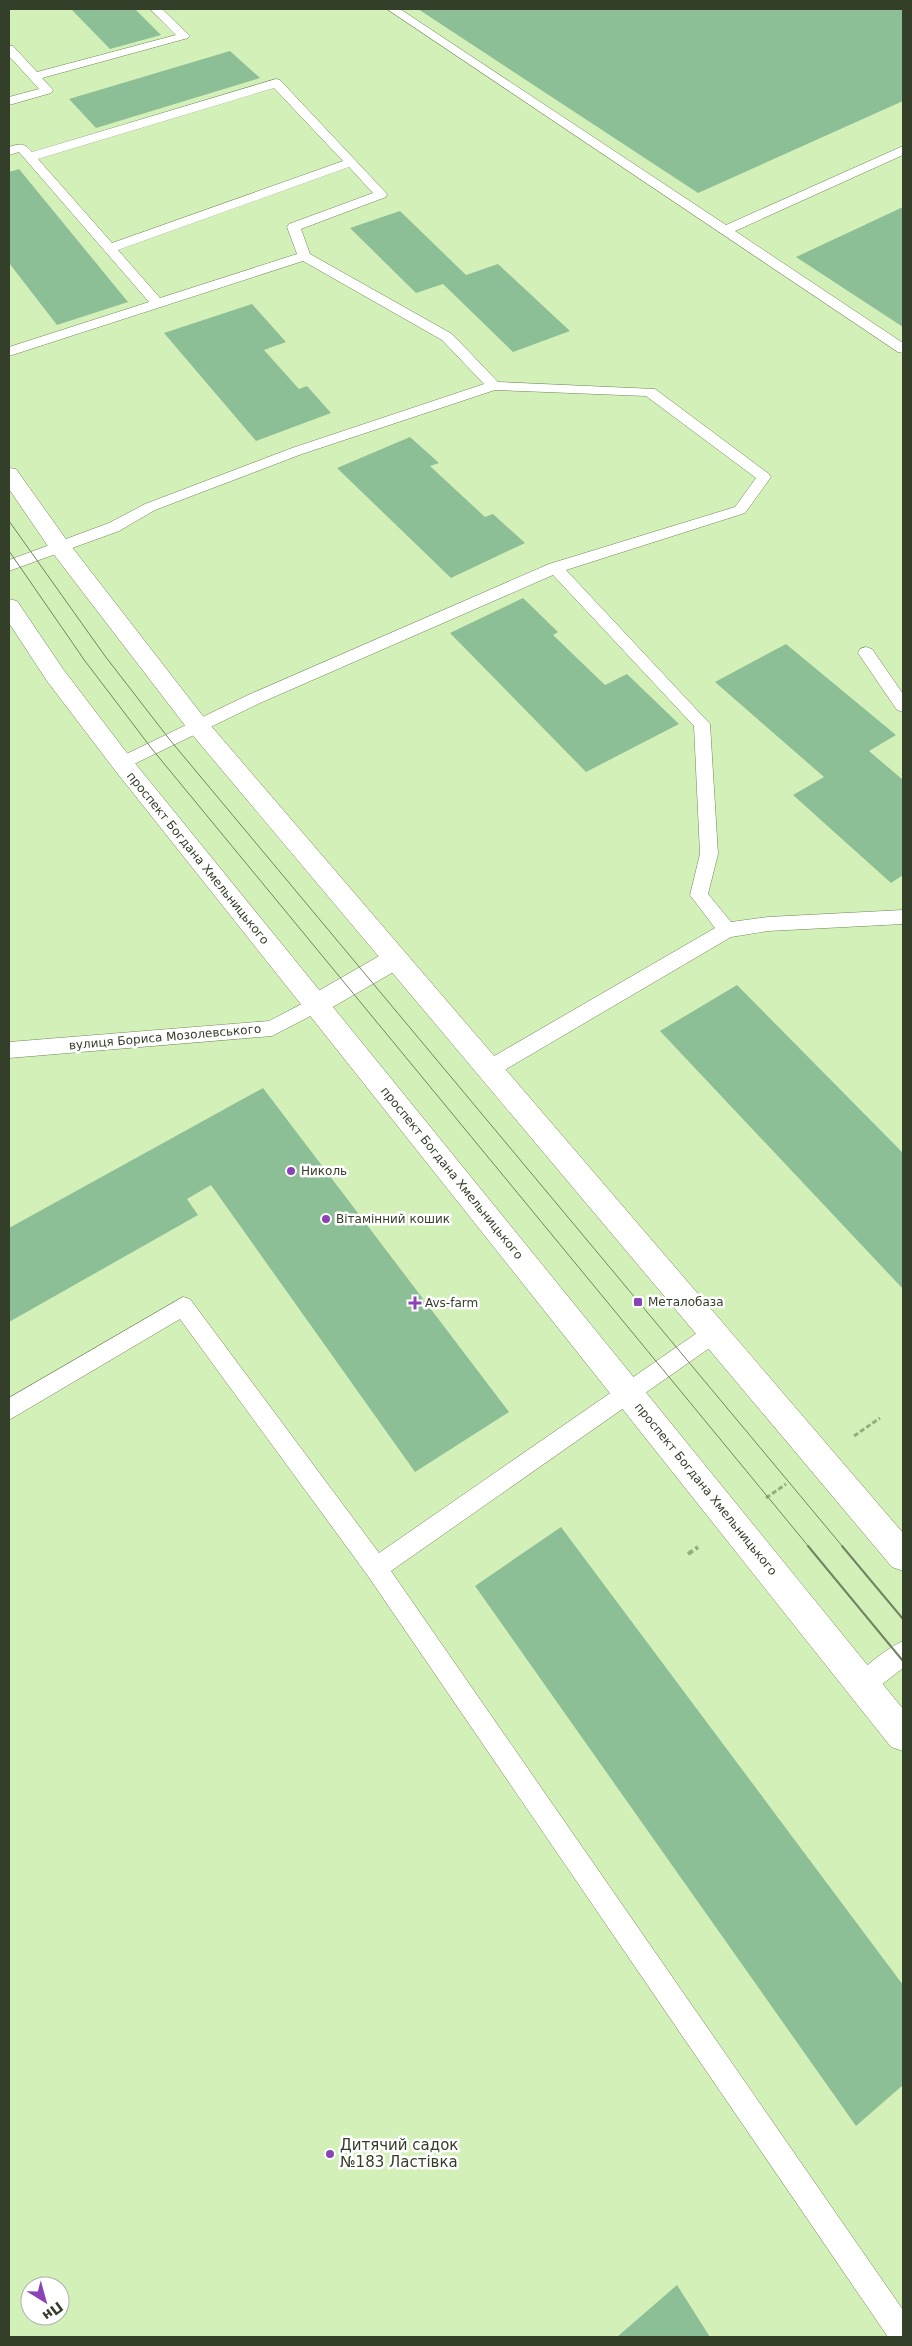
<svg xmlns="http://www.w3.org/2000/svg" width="912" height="2346" font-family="'DejaVu Sans',sans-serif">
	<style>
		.building { fill: #8dbf96 }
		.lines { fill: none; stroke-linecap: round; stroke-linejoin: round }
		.service-casing { stroke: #6f8755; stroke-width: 1 }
		.minor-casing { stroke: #6f8755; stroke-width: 1 }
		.secondary-casing { stroke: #6f8755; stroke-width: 1 }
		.path-far1 { stroke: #97ac82; stroke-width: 3; stroke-dasharray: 5 2.5; stroke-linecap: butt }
		.path { stroke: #97ac82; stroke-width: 4; stroke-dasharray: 6 3; stroke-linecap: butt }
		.service { fill: #fff; fill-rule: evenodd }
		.minor { fill: #fff; fill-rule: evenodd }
		.secondary { fill: #fff; fill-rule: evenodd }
		.tram-far1 { stroke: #728461; stroke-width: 1 }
		.tram { stroke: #728461; stroke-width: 2 }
		.poi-dot { fill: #8943b6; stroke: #fff; stroke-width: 2 }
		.labels { text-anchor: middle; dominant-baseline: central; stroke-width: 5; stroke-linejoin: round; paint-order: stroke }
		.street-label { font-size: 12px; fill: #343f29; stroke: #fff }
		.poi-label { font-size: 12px; fill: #343f29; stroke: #fff; text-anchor: start }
		.near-poi-label { font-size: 15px; fill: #343f29; stroke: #fff; text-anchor: start }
	</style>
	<rect width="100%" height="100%" fill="#d4f0b9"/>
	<!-- building -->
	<g class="building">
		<path d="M71,9h64l26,26 -51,14z"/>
		<path d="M418,9h485v92l-205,92z"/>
		<path d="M230,51l30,27 -164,50 -27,-29z"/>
		<path d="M19,169l109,133 -71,23 -48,-62v-91z"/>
		<path d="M903,207v120l-107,-70z"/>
		<path d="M400,211l66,64 32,-11 72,67 -57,21 -70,-68 -27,9 -66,-65z"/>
		<path d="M252,304l34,38 -22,8 35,39 8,-3 24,27 -75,28 -92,-108z"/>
		<path d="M410,437l29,26 -9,3 55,51 8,-3 32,29 -74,35 -114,-110z"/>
		<path d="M523,598l35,34 -5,3 52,50 22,-11 52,50 -93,48 -136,-139z"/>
		<path d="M786,644l110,91 -27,16 34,29v95l-12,8 -98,-88 31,-18 -109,-95z"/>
		<path d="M737,985l166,168v136l-243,-258z"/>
		<path d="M263,1088l246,324 -94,60 -204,-287 -24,14 11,16 -189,107v-94z"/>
		<path d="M561,1527l342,458v100l-47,41 -381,-540z"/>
		<path d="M677,2285l33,52h-93z"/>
	</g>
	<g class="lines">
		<defs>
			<g id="service">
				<path d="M150,9h12l26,25 2,2 -2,2 -146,40 11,12 -2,3 -42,12v-8l30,-8 -30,-33v-10h4l24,26 139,-37z"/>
				<path d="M387,9h13l326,216 177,-79v9l-168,76 168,112v10l-5,-1z"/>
				<path d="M276,79l4,1 107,114 -1,3 -85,32 9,25 142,80 46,48 157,7 114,85 2,3 -26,36 -179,57 144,154 8,130 -10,40 23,28 37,-5 135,-7v14l-135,7 -37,6 -235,138 -7,2 -7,-2 -3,-6 3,-6 233,-135 -25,-33 10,-41 -6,-128 -141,-151 -293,128 -132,64 -6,2 -6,-2 -3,-4 3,-4 132,-64 301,-131 186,-57 21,-29 -110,-82 -151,-6 -193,64 -147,56 -36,21 -110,40v-11l100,-37 36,-19 147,-56 192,-64 -42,-44 -139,-79 -294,95v-9l140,-45 -130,-150 -10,3v-8c12,-4 15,-4 23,5zM274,88l69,73 -231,82 -74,-84zM349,167l24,26 -84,31 -2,3 10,27 -137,44 -42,-48z"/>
				<path d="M866,647l6,2 31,45v18l-6,-2 -39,-57 2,-4z"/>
				<path d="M315,997l7,3 2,5 -2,5 -50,26 -263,22v-16l260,-21z"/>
				<path d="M183,1297l7,2 189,254 328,-227 7,-3 7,3 4,7 -4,7 -330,231 512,739v27h-15l-520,-761 -188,-257 -171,101v-22z"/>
				<path d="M903,1641v27l-32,25 -8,4 -8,-4 -4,-8c6,-15 37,-37 52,-44z"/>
			</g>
			<path id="minor" d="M395,949l9,3 4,7 -4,7 -80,46 -9,3 -9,-3 -4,-7 4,-7 80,-46z"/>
			<g id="secondary">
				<path d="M9,468l7,1 52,73 138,178 697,813v38l-11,-4 -702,-835 -138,-180 -43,-63z"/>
				<path d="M9,599l8,2 46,68 67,88 773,952v42l-12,-4 -777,-978 -67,-88 -38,-58z"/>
			</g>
		</defs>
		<!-- service casing -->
		<use href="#service" class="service-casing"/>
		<!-- minor casing -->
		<use href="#minor" class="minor-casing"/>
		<!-- secondary casing -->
		<use href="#secondary" class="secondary-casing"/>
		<!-- path-far1 -->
		<g class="path-far1">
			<path d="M854,1436l26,-18"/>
			<path d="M766,1498l20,-14"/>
		</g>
		<!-- path -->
		<path class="path" d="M688,1554l10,-7"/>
		<!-- service -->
		<use href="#service" class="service"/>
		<!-- minor -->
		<use href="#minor" class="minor"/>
		<!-- secondary -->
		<use href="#secondary" class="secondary"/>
		<!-- tram-far1 -->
		<g class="tram-far1">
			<path d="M9,521l96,135 65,84 673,807"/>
			<path d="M9,551l76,110 67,88 657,798"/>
		</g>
		<!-- tram -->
		<g class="tram">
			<path d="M808,1546l95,115"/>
			<path d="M842,1546l61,73"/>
		</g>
	</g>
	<!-- markers -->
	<g class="poi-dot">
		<circle cx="291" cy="1171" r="5"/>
		<circle cx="326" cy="1219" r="5"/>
		<rect x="633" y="1297" width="10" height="10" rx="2.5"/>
		<path d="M412.5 1295.5h5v5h5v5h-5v5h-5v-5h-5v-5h5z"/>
		<circle cx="330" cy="2154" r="5"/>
	</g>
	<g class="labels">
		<!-- street labels -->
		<g class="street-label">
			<text transform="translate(198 858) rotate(51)">проспект Богдана Хмельницького</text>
			<text transform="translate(165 1037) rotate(-5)">вулиця Бориса Мозолевського</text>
			<text transform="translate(452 1173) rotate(51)">проспект Богдана Хмельницького</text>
			<text transform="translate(706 1489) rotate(51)">проспект Богдана Хмельницького</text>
		</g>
		<!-- poi labels -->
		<g class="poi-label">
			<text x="301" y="1171">Николь</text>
			<text x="336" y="1219">Вітамінний кошик</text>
			<text x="648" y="1302">Металобаза</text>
			<text x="425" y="1303">Avs-farm</text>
		</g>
		<!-- near-poi labels -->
		<g class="near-poi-label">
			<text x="340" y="2145">Дитячий садок<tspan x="340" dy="17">№183 Ластівка</tspan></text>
		</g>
	</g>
	<!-- border -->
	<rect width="912" height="2346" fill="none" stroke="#343f29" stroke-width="20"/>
	<!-- north arrow -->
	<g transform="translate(45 2301) rotate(143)"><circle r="24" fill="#ffffff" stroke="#aeb2a9"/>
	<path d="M0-4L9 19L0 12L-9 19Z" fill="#8943b6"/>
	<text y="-8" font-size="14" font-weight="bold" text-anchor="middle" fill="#343f29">Пн</text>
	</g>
</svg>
